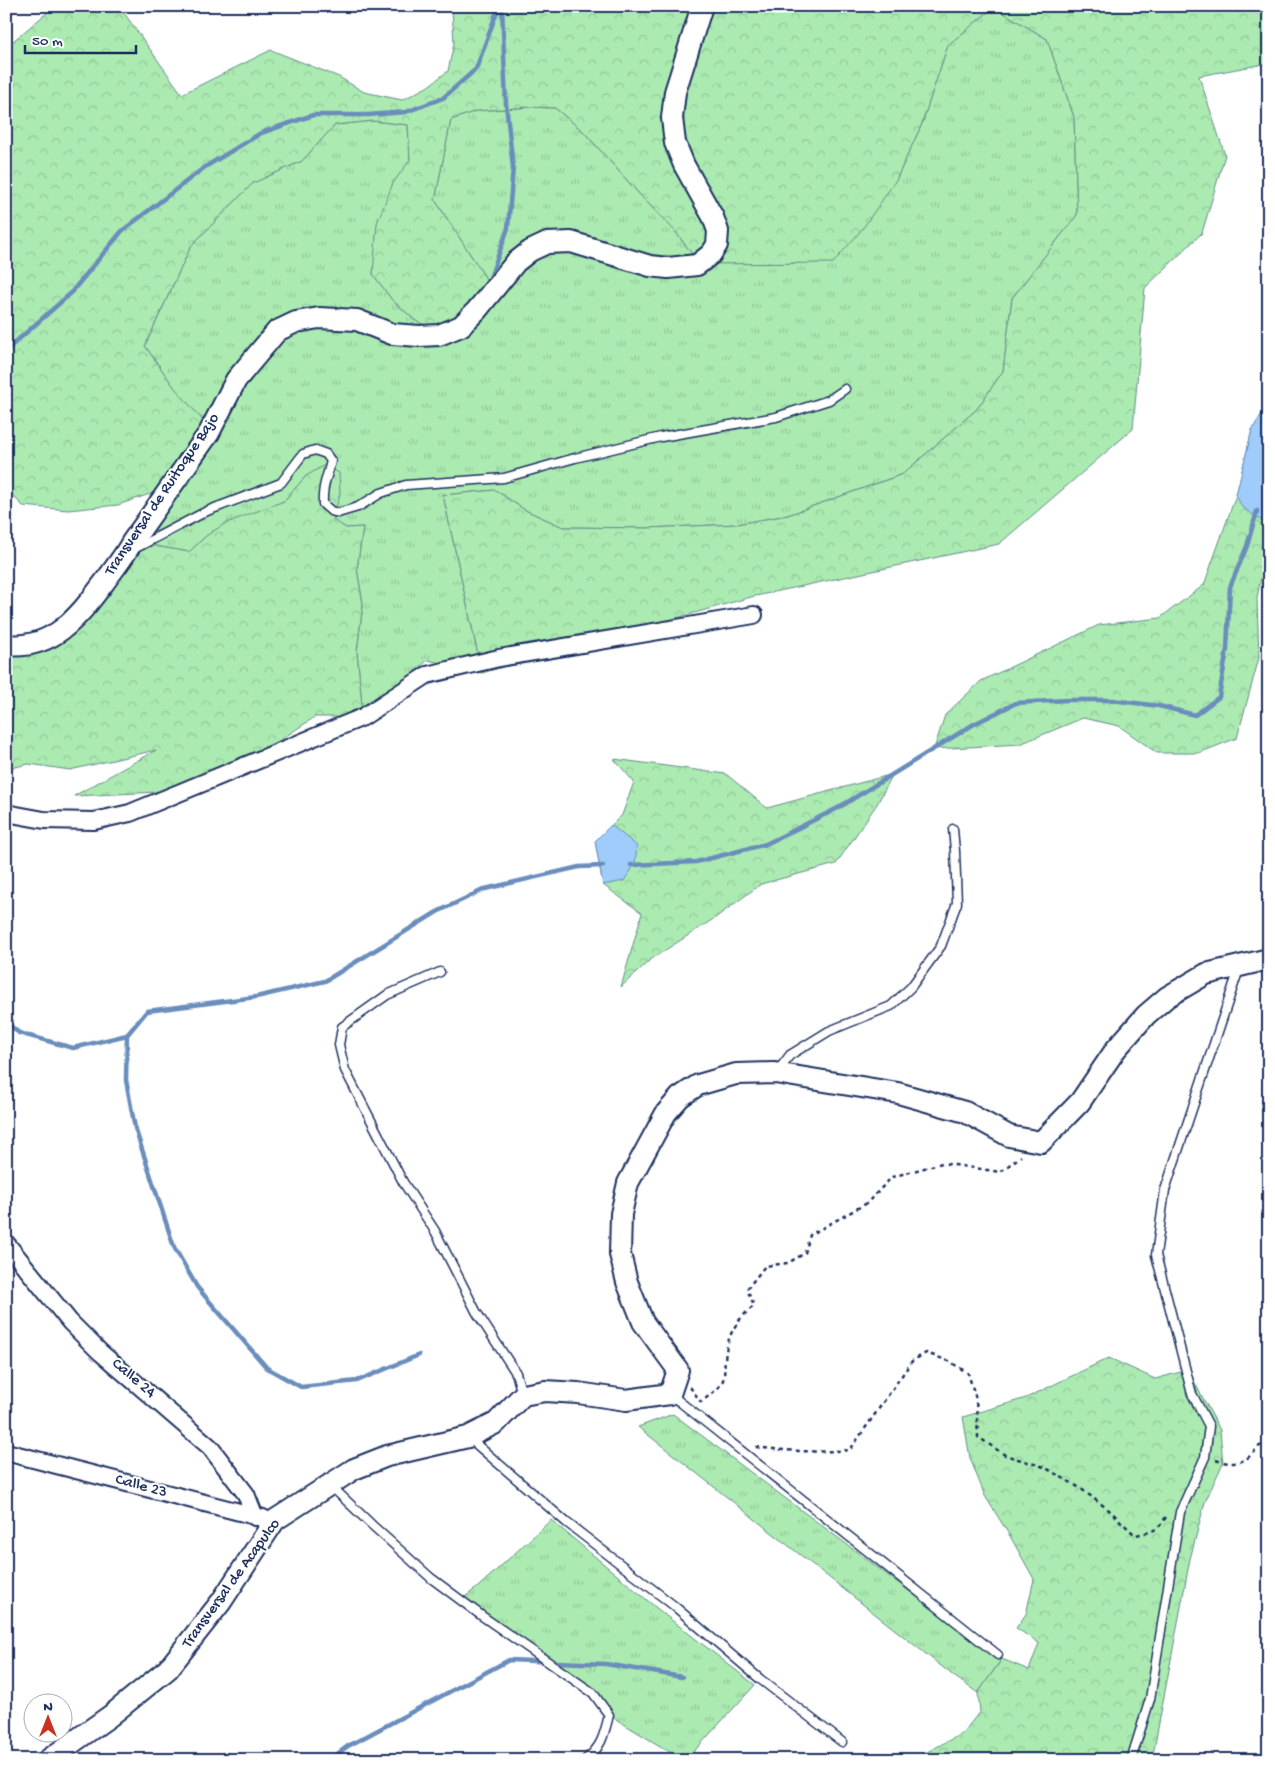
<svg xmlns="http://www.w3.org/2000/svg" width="1275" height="1766" font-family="'Gochi Hand',sans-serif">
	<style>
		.grass { fill: url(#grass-tufts); stroke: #638c88 }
		.forest { fill: url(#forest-crowns); stroke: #638c88 }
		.water { fill: #9fccfa; stroke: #6a8dbc }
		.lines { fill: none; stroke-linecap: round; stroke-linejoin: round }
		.stream { stroke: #6a8dbc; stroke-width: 4.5 }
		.service-casing { stroke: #1b2f5e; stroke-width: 11 }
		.minor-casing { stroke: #1b2f5e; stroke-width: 20 }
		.tertiary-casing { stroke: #1b2f5e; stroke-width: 24 }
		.path { stroke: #1b2f5e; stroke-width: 2.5; stroke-dasharray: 4 4; stroke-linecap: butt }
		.service { stroke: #fff; stroke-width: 8 }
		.minor { stroke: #fff; stroke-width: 16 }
		.tertiary { stroke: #fff; stroke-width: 20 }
		.labels { text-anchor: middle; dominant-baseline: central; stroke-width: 4; stroke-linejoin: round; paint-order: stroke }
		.street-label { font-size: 16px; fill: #1b2f5e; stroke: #fff }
	</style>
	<defs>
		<pattern id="grass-tufts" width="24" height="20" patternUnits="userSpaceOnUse" patternTransform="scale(1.25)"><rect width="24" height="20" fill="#abeab1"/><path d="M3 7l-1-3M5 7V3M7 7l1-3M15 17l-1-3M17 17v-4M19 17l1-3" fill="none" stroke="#93c99b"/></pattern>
		<pattern id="forest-crowns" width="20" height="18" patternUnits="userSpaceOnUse" patternTransform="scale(1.25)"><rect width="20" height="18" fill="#abeab1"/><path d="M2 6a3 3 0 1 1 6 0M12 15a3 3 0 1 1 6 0" fill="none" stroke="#93c99b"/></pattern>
	</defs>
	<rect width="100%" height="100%" fill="#fff"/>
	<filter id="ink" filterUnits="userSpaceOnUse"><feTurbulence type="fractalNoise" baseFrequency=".02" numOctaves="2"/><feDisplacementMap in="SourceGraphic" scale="10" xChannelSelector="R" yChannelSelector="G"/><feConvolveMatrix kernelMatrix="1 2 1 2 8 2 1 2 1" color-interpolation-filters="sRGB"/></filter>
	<g filter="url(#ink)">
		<!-- grass -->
		<g class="grass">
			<path d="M994,7l53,32 27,78 3,98 -65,83 -9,73 -26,38 -74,65 -115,41 -51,9 -90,4 -84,-1 -38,-17 -30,-20 -52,5 39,178 -54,-13 -65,57 -6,-66 6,-47 -6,-35 6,-42 -17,1 -14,-8 8,-27 -34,-17 -22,25 -78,35 -17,16 -57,-10 44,-57 -2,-98 -29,-41 46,-100 62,-63 49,-22 33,-36 38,-4 35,4 2,36 -17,22 -20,91 19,26 24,21 78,-30 -59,-91 16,-80 25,-9 54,-4 25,1 29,24 58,65 32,33 26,34 196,-84 25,-54 27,-81z"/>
			<path d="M673,1414l328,246 -23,33 -23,-16 -317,-250z"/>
			<path d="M551,1520l114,95 90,70 -69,75h-3l-74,-45 -16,-22 -132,-93 17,-13z"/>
		</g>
		<!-- forest -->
		<g class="forest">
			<path d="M55,6h64l63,88 89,-44 68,27 25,15 38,8 25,-13 21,-16 6,-28 -2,-34 -1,-3h818v57l-70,13 26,79 -23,78 -57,55 -12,141 -134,115 -248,53 -269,76 -39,-178 52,-5 30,20 38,17 84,1 90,-4 51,-9 115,-41 74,-65 26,-38 9,-73 65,-83 -3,-98 -27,-78 -53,-32 -46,38 -27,81 -25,54 -33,48 -30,35 -133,1 -26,-34 -32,-33 -58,-65 -29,-24 -25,-1 -54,4 -25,9 -16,80 59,91 -51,42 -27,-12 -24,-21 -19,-26 4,-51 16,-40 17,-23 -2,-35 -35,-4 -38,4 -33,36 -49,22 -62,63 -46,100 29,41 39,45 -37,53 -58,20 -50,5 -45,-4 -17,-17v-442z"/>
			<path d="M1269,395v143l-12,60 2,60 -22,80 -38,15h-42l-38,-27 -36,-8 -63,26 -86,5 11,-34 36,-34 118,-56 61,-7 44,-33 32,-90 16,-65 16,-26z"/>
			<path d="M325,465l14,8 1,20 -7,27 13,8 17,-1 -6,42 6,35 -6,47 6,66h-48l-41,27 -55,29 -60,19 -85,4 82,-46 -86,20 -41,-6 -23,5v-124l54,-13 72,-90 57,10 17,-16 20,-13 58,-22 22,-25z"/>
			<path d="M614,759l112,15 41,34 126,-34 -16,30 -41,60 -75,20 -46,34 -65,42 -29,27 21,-74 -39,-28 -8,-44 27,-26 12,-33z"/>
			<path d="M1109,1358l46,21 33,-9 32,60 3,33 -18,39 -15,57 -38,201h-245l20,-8 36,-19 17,-22 -2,-18 24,-34 27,11 10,-27 -23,-15 10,-14 8,-35 -24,-43 -25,-40 -15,-38 -7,-41 63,-19z"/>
		</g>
		<!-- water -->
		<g class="water">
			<path d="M1269,395v131l-27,-19 -6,-12 16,-65 16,-26z"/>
			<path d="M611,825l26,21 -2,18 -11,17 -21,4 -8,-44z"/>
		</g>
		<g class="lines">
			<!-- stream -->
			<g class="stream">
				<path d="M489,281l19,-53 5,-61 -7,-63 -4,-98"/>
				<path d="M6,354l5,-8 59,-52 52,-63 83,-64 56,-34 52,-18h55l38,-3 37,-14 33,-29 23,-63"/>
				<path d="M631,865l65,-3 70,-18 72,-36 136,-84 42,-21 51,-3h45l47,6 36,9 24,-18 8,-48 3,-62 17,-41 10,-35"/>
				<path d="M6,1022l13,11 54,15 54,-13 20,-24 109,-14 69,-16 112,-69 48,-23 94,-22 24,-1"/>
				<path d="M127,1035l-1,45 9,48 39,119 23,40 70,81 34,19 56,-6 62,-26"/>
				<path d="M329,1760l19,-14 161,-86 97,4 76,13"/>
			</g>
			<defs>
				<g id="service">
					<path d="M134,549l73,-38 74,-28 22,-29 12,-4 11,4 5,7c-4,17 -9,25 -8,43l8,7 7,2 20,-6 23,-14 25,-8 98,-7 71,-20 86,-21 115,-20 53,-17 16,-11"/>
					<path d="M440,972l-53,23 -45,32 -3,18 6,25 58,112 32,49 42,82 39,60 6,21"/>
					<path d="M777,1072l13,-17 39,-24 62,-25 20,-19 30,-41 16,-43 -2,-52 -2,-22"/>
					<path d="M670,1394l328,261"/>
					<path d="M469,1438l97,84 107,83 87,74 82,63"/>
					<path d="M330,1485l43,41 58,52 51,38 111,77 16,22c-5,20 -7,32 -24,45"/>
					<path d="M1131,1760l19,-61 30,-187 25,-55 4,-31 -17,-32 -36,-139 9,-65 74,-221"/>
				</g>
				<g id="minor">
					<path d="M6,813l38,7 50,1 36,-8 233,-96 64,-42 72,-17 255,-43"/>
					<path d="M6,1243l64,79 30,30 110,95 36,47 9,23"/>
					<path d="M6,1452l257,66"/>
				</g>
				<g id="tertiary">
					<path d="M6,645c47,5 72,-28 97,-61 10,-14 21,-27 29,-42l77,-109 27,-53 41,-49 19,-9 23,-4 38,2 35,14 27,2 20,-1 22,-9 16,-16 39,-48 14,-11 17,-8 24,-1 79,24 18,2 29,-3 14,-11 6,-9 1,-14 -5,-14 -29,-52 -9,-22 -3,-25 3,-26 27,-86"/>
					<path d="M48,1760l62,-44 58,-47 53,-67 54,-82 79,-51 33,-13 81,-19 28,-14 27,-28 22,-4 33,2 48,7 44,-6 8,-24 -35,-48 -16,-40 -7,-28 1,-40 7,-31 38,-70 14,-16 18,-12 38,-11 39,-1 123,20 67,19 44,24 32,6 39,-40 36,-53 30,-34 21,-18 39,-23 63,-15"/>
				</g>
			</defs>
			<!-- service casing -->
			<use href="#service" class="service-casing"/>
			<!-- minor casing -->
			<use href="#minor" class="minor-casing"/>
			<!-- tertiary casing -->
			<use href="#tertiary" class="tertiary-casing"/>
			<!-- path -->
			<g class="path">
				<path d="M690,1387l11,15c7,-6 19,-13 22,-22 2,-6 1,-14 2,-20 2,-24 10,-39 29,-54l-7,-17 18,-23 23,-3 17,-10 5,-18 57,-32 25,-26 50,-14 58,9 21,-16"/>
				<path d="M756,1447c31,4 62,6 94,3l62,-89 14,-8 23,8 19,12 8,26 2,38 27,18 39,12 36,21 29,22 26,25c18,-3 23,-4 32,-20"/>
				<path d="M1216,1460c11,4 24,5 34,-4 8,-8 6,-10 19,-13"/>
			</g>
			<!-- service -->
			<use href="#service" class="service"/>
			<!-- minor -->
			<use href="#minor" class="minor"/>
			<!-- tertiary -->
			<use href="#tertiary" class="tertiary"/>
		</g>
	</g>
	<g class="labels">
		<!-- street labels -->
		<g class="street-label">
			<text transform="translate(163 495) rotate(-56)">Transversal de Ruitoque Bajo</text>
			<text transform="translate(133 1379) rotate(40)">Calle 24</text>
			<text transform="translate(141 1487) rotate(15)">Calle 23</text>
			<text transform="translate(232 1584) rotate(-54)">Transversal de Acapulco</text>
		</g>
	</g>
	<!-- margin -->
	<rect width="1275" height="1766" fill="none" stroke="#fff" stroke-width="25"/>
	<rect x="12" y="12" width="1250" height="1741" fill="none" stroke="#1b2f5e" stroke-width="2" filter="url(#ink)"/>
	<!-- north arrow -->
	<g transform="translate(48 1718)"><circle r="24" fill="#ffffff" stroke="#a4acbf"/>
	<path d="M0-4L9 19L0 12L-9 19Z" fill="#c8321e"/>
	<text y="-8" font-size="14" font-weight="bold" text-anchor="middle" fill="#1b2f5e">N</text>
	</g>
	<!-- scale -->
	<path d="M25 45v8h111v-8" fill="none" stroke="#1b2f5e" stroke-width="2.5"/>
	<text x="32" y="45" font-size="15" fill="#1b2f5e" stroke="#ffffff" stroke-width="4" paint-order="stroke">50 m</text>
</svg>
